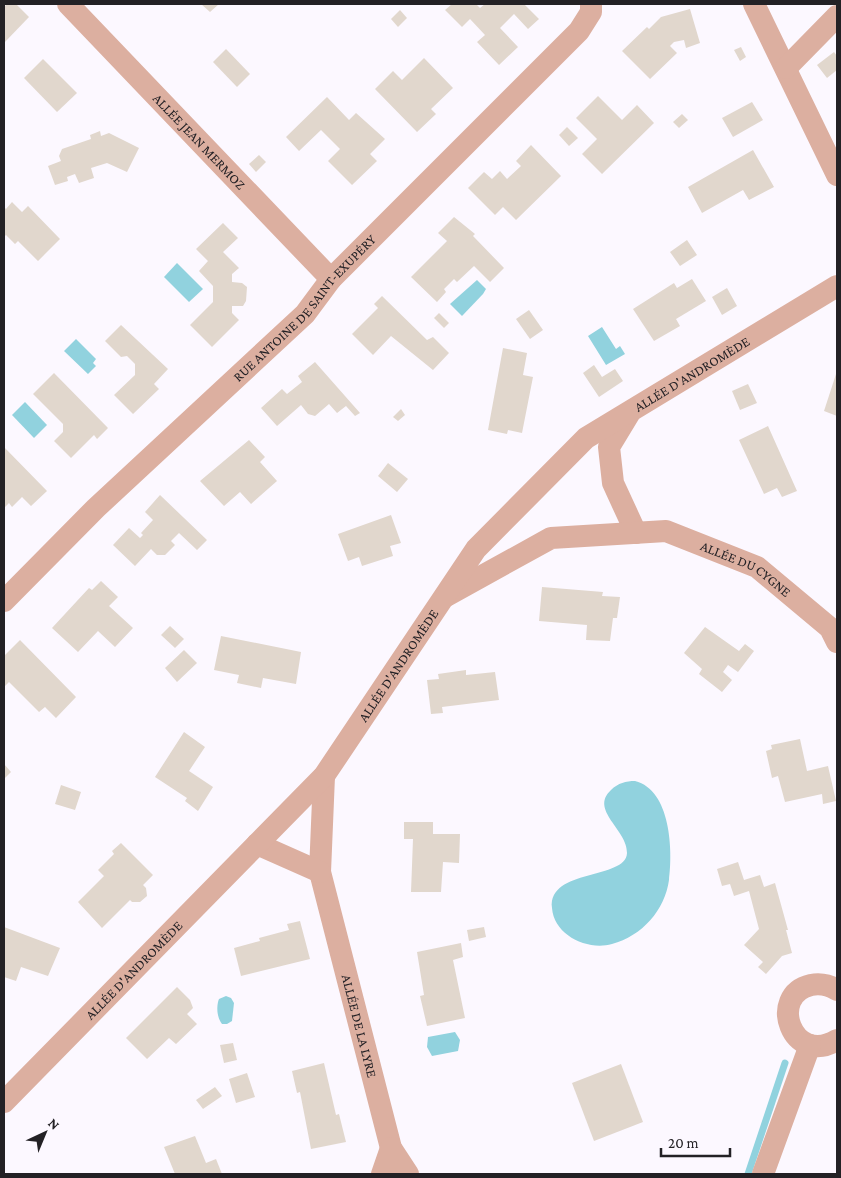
<svg xmlns="http://www.w3.org/2000/svg" width="841" height="1178" font-family="'Crimson Pro',serif">
	<style>
		.water { fill: #91d2de }
		.lines { fill: none; stroke-linecap: round; stroke-linejoin: round }
		.stream { stroke: #91d2de; stroke-width: 7 }
		.building { fill: #e1d7cd }
		.minor { stroke: #dcafa0; stroke-width: 22 }
		.labels { text-anchor: middle; dominant-baseline: central; stroke-width: 4.5; stroke-linejoin: round; paint-order: stroke }
		.street-label { font-size: 14px; fill: #232125; stroke: #fcf8ff }
	</style>
	<rect width="100%" height="100%" fill="#fcf8ff"/>
	<!-- water -->
	<g class="water">
		<path d="M177,263l26,26 -14,13 -25,-25z"/>
		<path d="M477,280l9,9 -3,5 -21,22 -12,-12z"/>
		<path d="M602,327l14,22 4,-3 5,8 -19,11 -18,-29z"/>
		<path d="M76,339l20,20 -3,4 3,3 -8,8 -24,-23z"/>
		<path d="M25,402l22,23 -13,13 -22,-23z"/>
		<path d="M635,781c36,9 38,70 34,99 -4,30 -27,56 -57,64 -25,7 -58,-9 -60,-36 -4,-40 74,-28 75,-55 1,-23 -38,-43 -16,-63 7,-7 15,-9 24,-9z"/>
		<path d="M226,996l5,2 3,5 -2,18 -5,3h-5c-5,-6 -6,-18 -3,-25z"/>
		<path d="M455,1032l5,8 -2,11 -26,5 -5,-9 1,-10z"/>
	</g>
	<g class="lines">
		<!-- stream -->
		<path class="stream" d="M748,1174l37,-111"/>
	</g>
	<!-- building -->
	<g class="building">
		<path d="M7,4h9l13,13 -25,26v-36z"/>
		<path d="M201,4h18l-9,8z"/>
		<path d="M452,4h24l4,4 5,-4h39l15,15 -11,10 -14,-15 -14,14 18,19 -19,18 -22,-23 8,-7 -15,-16 -8,8 -17,-17z"/>
		<path d="M690,9l10,34 -14,5 -2,-8 -10,2 -4,4 7,7 -27,26 -28,-28 25,-24 2,2 12,-12z"/>
		<path d="M400,10l7,8 -9,9 -7,-8z"/>
		<path d="M741,47l5,10 -6,4 -6,-11z"/>
		<path d="M226,49l24,25 -13,13 -24,-25z"/>
		<path d="M834,52l3,4v14l-10,8 -10,-13z"/>
		<path d="M424,58l29,30 -22,21 5,5 -19,18 -42,-43 18,-18 9,9z"/>
		<path d="M43,59l34,34 -20,19 -33,-34z"/>
		<path d="M598,96l24,24 15,-15 17,18 -52,51 -20,-20 15,-15 -21,-21z"/>
		<path d="M327,97l22,23 7,-7 29,26 -15,15 7,7 -25,24 -24,-24 12,-12 -19,-19 -22,21 -13,-14z"/>
		<path d="M752,102l11,18 -30,17 -11,-19z"/>
		<path d="M682,114l6,6 -9,8 -6,-6z"/>
		<path d="M567,127l11,11 -9,8 -10,-11z"/>
		<path d="M100,131l1,5 8,-3 30,15 -12,24 -20,-9 -16,5 3,10 -15,5 -4,-9 -8,3 1,4 -13,4 -7,-19 13,-5 -2,-5 3,-7 29,-10 -1,-4z"/>
		<path d="M531,145l30,31 -45,44 -13,-13 -8,8 -27,-27 16,-16 8,7 8,-8 7,8 14,-13 -5,-5z"/>
		<path d="M753,150l21,37 -25,13 -6,-10 -41,23 -14,-26z"/>
		<path d="M259,155l7,7 -10,10 -7,-8z"/>
		<path d="M12,202l10,10 6,-6 32,33 -22,22 -20,-20 -3,3 -9,-9 -2,2v-30l2,2z"/>
		<path d="M454,217l21,17 -2,2 31,32 -14,14 -16,-16 -17,16 -3,-3 -10,10 2,3 -9,10 -26,-25 36,-36 -9,-8z"/>
		<path d="M223,223l15,15 -15,14 16,16 -7,6v8l10,1 5,4 -1,14 -3,5h-11v7l7,7 -27,27 -22,-22 23,-23v-16l-14,-15 9,-10 -12,-12z"/>
		<path d="M687,240l10,15 -17,11 -10,-14z"/>
		<path d="M692,279l14,22 -30,18 4,7 -26,15 -21,-32 41,-26 3,5z"/>
		<path d="M727,288l10,18 -15,9 -10,-18z"/>
		<path d="M382,296l45,44 6,-3 16,16 -16,17 -42,-34 -18,19 -21,-21 26,-26 -4,-4z"/>
		<path d="M529,310l14,20 -13,9 -14,-20z"/>
		<path d="M439,313l10,10 -5,5 -10,-10z"/>
		<path d="M121,325l47,44 -14,15 5,5 -26,25 -19,-19 21,-20v-11l-8,-8 -6,1 -16,-16z"/>
		<path d="M503,348l24,5 -4,22 10,2 -11,56 -14,-3 -1,4 -19,-4z"/>
		<path d="M315,362l45,51 -5,3 -9,-10 -9,7 -8,-9 -14,12 -7,-2 -7,-9 -24,21 -16,-18 21,-19 5,5 15,-12 -4,-6z"/>
		<path d="M594,365l8,12 13,-8 8,12 -24,16 -16,-24z"/>
		<path d="M837,371v45l-13,-5z"/>
		<path d="M54,373l54,55 -11,11 -3,-4 -23,23 -17,-17 9,-9v-8l-30,-30z"/>
		<path d="M748,384l9,19 -17,7 -8,-19z"/>
		<path d="M401,409l4,6 -7,6 -5,-4z"/>
		<path d="M768,426l29,65 -15,6 -5,-9 -13,6 -25,-54z"/>
		<path d="M249,440l16,17 -5,5 17,19 -26,23 -11,-12 -16,14 -24,-25z"/>
		<path d="M4,447l43,44 -16,15 -9,-9 -10,10 -3,-4 -5,5z"/>
		<path d="M388,463l20,16 -11,13 -19,-16z"/>
		<path d="M160,495l47,45 -10,10 -18,-17 -8,8 4,4 -10,10h-8l-6,-6 -16,17 -22,-21 16,-17 11,10 3,-3 -2,-2 12,-13 -8,-8z"/>
		<path d="M391,515l10,28 -11,3 3,10 -31,10 -3,-9 -11,4 -10,-27z"/>
		<path d="M101,581l17,16 -9,9 24,22 -18,19 -17,-16 -20,21 -26,-24 37,-40 3,2z"/>
		<path d="M542,587l61,5 -1,4 18,1 -3,21h-4l-3,23 -24,-1 1,-15 -48,-4z"/>
		<path d="M170,626l14,13 -9,9 -14,-13z"/>
		<path d="M705,627l34,24 6,-7 9,7 -16,21 -10,-7 -5,7 9,8 -10,12 -23,-18 3,-5 -18,-16z"/>
		<path d="M221,636l80,16 -5,32 -33,-6 -2,10 -24,-5 2,-8 -25,-5z"/>
		<path d="M20,640l56,57 -20,21 -11,-11 -6,5 -30,-30 -5,5v-31z"/>
		<path d="M184,650l13,13 -20,19 -12,-14z"/>
		<path d="M466,670v5l29,-3 4,28 -57,7 1,6 -12,1 -4,-34 12,-1 -1,-5z"/>
		<path d="M184,732l21,15 -16,24 24,16 -15,24 -13,-10 2,-3 -32,-21z"/>
		<path d="M800,739l7,32 21,-5 8,35 -13,3 -1,-10 -37,8 -7,-26 -6,2 -6,-27 6,-2 -1,-4z"/>
		<path d="M4,764l7,8 -7,7z"/>
		<path d="M61,785l20,7 -6,18 -20,-6z"/>
		<path d="M404,822h29v12h27l-1,29 -16,-1 -2,30h-30l2,-53h-9z"/>
		<path d="M121,843l32,32 -10,10 3,3 1,8 -7,6h-8l-2,-2 -28,28 -24,-26 26,-26 -6,-6 16,-16 -2,-3z"/>
		<path d="M738,862l6,18 16,-5 4,12 11,-4 13,47h-2l6,23 -10,3 -16,18 -8,-7 5,-5 -19,-17 15,-16 -10,-38 -15,5 -4,-12 -8,2 -5,-17z"/>
		<path d="M300,921l10,38 -69,17 -7,-28 26,-7 -1,-3 30,-8 -2,-6z"/>
		<path d="M4,927l56,21 -12,28 -27,-9 -5,14 -12,-4z"/>
		<path d="M484,927l2,10 -17,4 -2,-11z"/>
		<path d="M461,943l2,14 -10,3 12,58 -38,8 -7,-30 4,-1 -7,-43z"/>
		<path d="M177,987l13,13 3,8 -6,6 10,10 -21,20 -7,-6 -22,21 -21,-21z"/>
		<path d="M233,1043l4,17 -13,3 -4,-18z"/>
		<path d="M324,1063l12,52 3,-1 7,28 -35,7 -11,-57 -3,1 -5,-22z"/>
		<path d="M621,1064l22,58 -49,19 -22,-58z"/>
		<path d="M247,1073l8,24 -19,6 -7,-24z"/>
		<path d="M215,1087l7,9 -19,13 -7,-9z"/>
		<path d="M195,1136l11,27 10,-4 6,15h-47l-11,-27z"/>
	</g>
	<g class="lines">
		<!-- minor -->
		<g class="minor">
			<path id="s1" d="M68,4l263,275"/>
			<path d="M754,4l83,171"/>
			<path d="M786,68l51,-52"/>
			<path d="M629,414l-20,33 4,36 23,50"/>
			<path id="s2" d="M446,596l105,-58 115,-7 91,36 73,61 7,14"/>
			<path id="s3" d="M4,601l92,-93 209,-194 26,-35 248,-248 12,-19v-8"/>
			<path id="s4" d="M324,776l-4,96 71,276 17,26"/>
			<path d="M257,844l63,28"/>
			<path d="M837,990c-8,-5 -16,-7 -26,-5 -44,10 -19,82 26,55"/>
			<path id="s5" d="M4,1102l320,-326 152,-227 110,-111 251,-152"/>
			<path d="M382,1174l9,-26"/>
			<path d="M763,1174l47,-129"/>
		</g>
	</g>
	<g class="labels">
		<!-- street labels -->
		<g class="street-label">
			<text stroke="none"><textPath href="#s1" startOffset="190">ALLÉE JEAN MERMOZ</textPath></text>
			<text stroke="none"><textPath href="#s3" startOffset="420">RUE ANTOINE DE SAINT-EXUPÉRY</textPath></text>
			<text stroke="none"><textPath href="#s5" startOffset="1010">ALLÉE D'ANDROMÈDE</textPath></text>
			<text stroke="none"><textPath href="#s2" startOffset="324">ALLÉE DU CYGNE</textPath></text>
			<text stroke="none"><textPath href="#s5" startOffset="590">ALLÉE D'ANDROMÈDE</textPath></text>
			<text stroke="none"><textPath href="#s5" startOffset="185">ALLÉE D'ANDROMÈDE</textPath></text>
			<text stroke="none"><textPath href="#s4" startOffset="255">ALLÉE DE LA LYRE</textPath></text>
		</g>
	</g>
	<!-- border -->
	<rect width="841" height="1178" fill="none" stroke="#232125" stroke-width="10"/>
	<!-- north arrow -->
	<g transform="translate(45 1133) rotate(44)" stroke="#fcf8ff" stroke-width="4" paint-order="stroke">
	<path d="M0-4L9 19L0 12L-9 19Z" fill="#232125"/>
	<text y="-8" font-size="14" font-weight="bold" text-anchor="middle" fill="#232125">N</text>
	</g>
	<!-- scale -->
	<path d="M661 1148v8h69v-8" fill="none" stroke="#232125" stroke-width="2.5"/>
	<text x="668" y="1148" font-size="15" fill="#232125" stroke="#fcf8ff" stroke-width="4" paint-order="stroke">20 m</text>
</svg>
